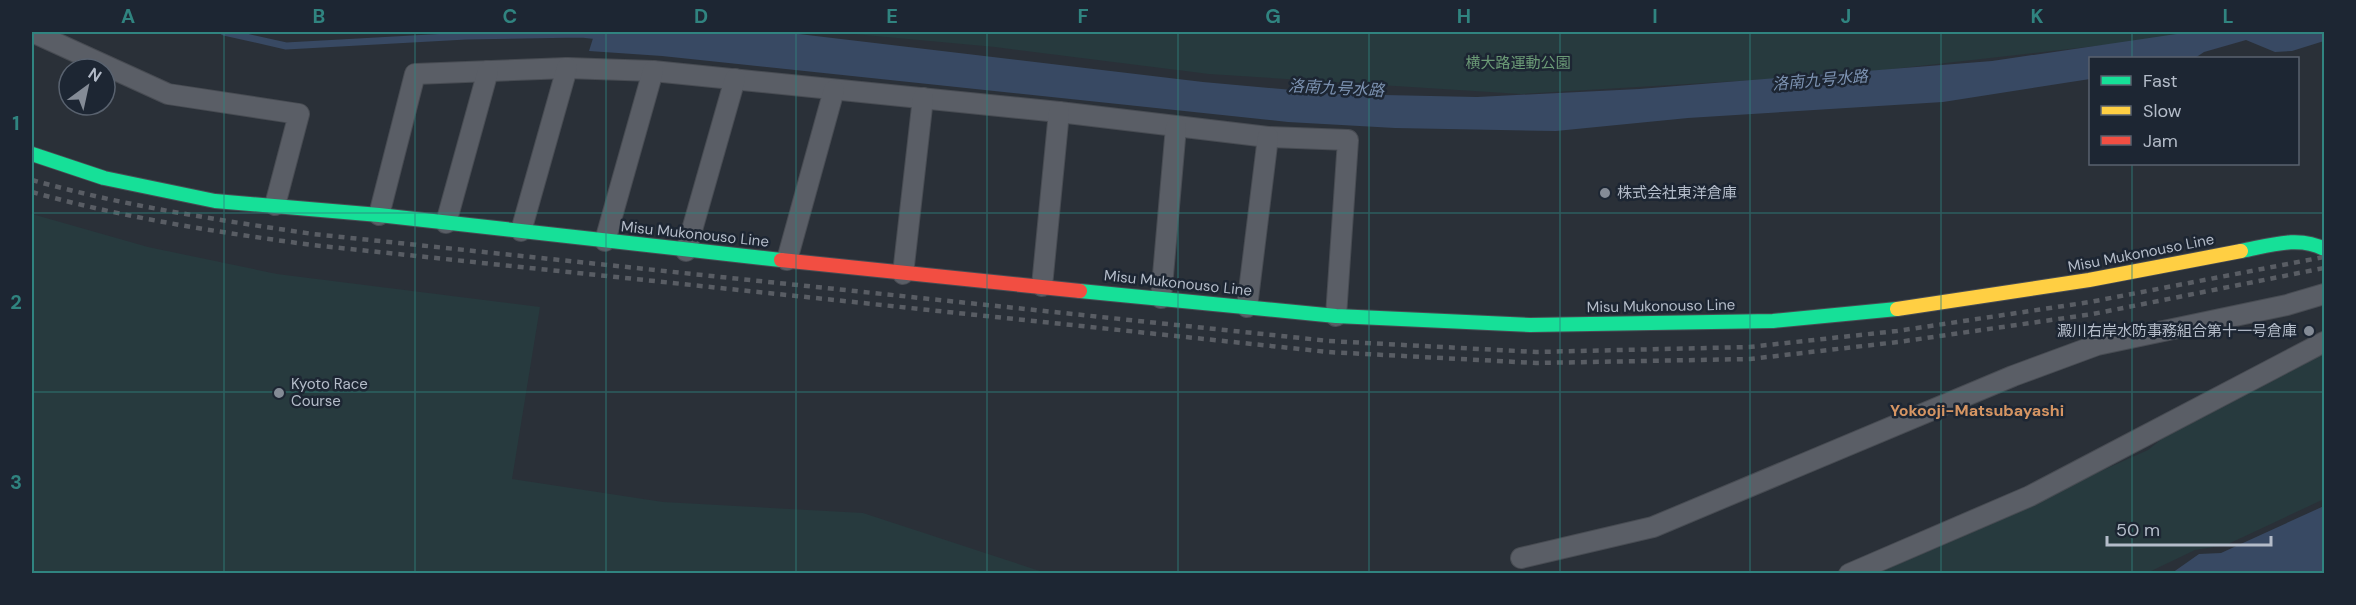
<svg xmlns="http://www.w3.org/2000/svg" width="2356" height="605" font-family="'DM Sans','Noto Sans JP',sans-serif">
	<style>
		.green { fill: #273a3e }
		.water { fill: #384963 }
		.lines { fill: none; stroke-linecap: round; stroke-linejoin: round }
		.stream { stroke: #384963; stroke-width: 7 }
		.street-casing { stroke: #484c53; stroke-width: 22 }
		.fast-casing { stroke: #484c53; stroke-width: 16 }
		.slow-casing { stroke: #484c53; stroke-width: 16 }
		.jam-casing { stroke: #484c53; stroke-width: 16 }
		.street { stroke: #5a5e66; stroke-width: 20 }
		.fast { stroke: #16e098; stroke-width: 14 }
		.slow { stroke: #ffcf43; stroke-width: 14 }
		.jam { stroke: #f24e42; stroke-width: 14 }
		.rail { stroke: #595d64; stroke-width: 4.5; stroke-dasharray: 6 6; stroke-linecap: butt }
		.grid { fill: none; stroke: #308480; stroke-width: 1.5; stroke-opacity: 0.55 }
		.poi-dot { fill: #848b96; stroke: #1d2633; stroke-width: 2 }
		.labels { text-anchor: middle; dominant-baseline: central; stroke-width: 5; stroke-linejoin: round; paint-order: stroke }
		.park-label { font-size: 15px; fill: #6b9a76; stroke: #1d2633 }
		.poi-label { font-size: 15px; fill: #b4bcc9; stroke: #1d2633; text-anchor: start }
		.street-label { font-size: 15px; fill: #b4bcc9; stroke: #1d2633 }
		.water-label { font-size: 16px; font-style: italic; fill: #7c92b1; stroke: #1d2633 }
		.neighbourhood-label { font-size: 16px; font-weight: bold; fill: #d59563; stroke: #1d2633 }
		.neatline { fill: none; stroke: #308480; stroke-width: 2 }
		.grid-label { font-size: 20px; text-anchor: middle; font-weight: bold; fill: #308480 }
	</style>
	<rect width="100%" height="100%" fill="#2a3038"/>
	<!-- green -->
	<g class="green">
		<path d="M832,32h1372l-37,6 -327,37 -319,19 -312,-20 -214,-27z"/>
		<path d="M32,214l116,33 129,27 263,33 -28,172 151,23 200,11 183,60h-1014z"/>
		<path d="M2324,353v146l-98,46 -31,5 -48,23 -276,1 277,-124 36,-29z"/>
	</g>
	<!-- water -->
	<g class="water">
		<path d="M595,32h187l421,50 135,12 139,3 162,-8 353,-28 198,-29h134v9l-32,10 -17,1 -29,-12 -42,12 -9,6h-105v21l-147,23 -255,16 -132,13 -161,-3 -107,-6 -626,-66 -73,-5z"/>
		<path d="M2324,506v67h-152l27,-19 22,-1z"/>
	</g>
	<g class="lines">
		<!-- stream -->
		<path class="stream" d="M224,32l62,14 180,-10 115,-2 19,2"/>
		<defs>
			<g id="street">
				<path d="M32,32l136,62 131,20 -24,91"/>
				<path d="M379,215l36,-141 152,-6 86,3 406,41 209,25 80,3 -12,176"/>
				<path d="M446,223l42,-152"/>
				<path d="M521,231l46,-163"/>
				<path d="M605,241l48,-170"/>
				<path d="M686,251l49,-172"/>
				<path d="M787,260l47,-170"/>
				<path d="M903,274l20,-176"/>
				<path d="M1042,286l17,-174"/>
				<path d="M1161,298l15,-171"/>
				<path d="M1247,307l21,-170"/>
				<path d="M1521,558l132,-31 360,-151 84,-31 190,-40 37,-11"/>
				<path d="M1849,574l181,-78 294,-154"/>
			</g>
			<g id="fast">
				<path d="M32,154l72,24 111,23 164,14 402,45"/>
				<path d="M2241,251c27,-5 58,-16 83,-2"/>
				<path d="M1080,291l256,25 194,9 243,-4 124,-12"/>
			</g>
			<path id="slow" d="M1897,309l192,-29 152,-29"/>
			<path id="jam" d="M781,260l299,31"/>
		</defs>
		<!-- street casing -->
		<use href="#street" class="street-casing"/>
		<!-- fast casing -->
		<use href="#fast" class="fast-casing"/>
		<!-- slow casing -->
		<use href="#slow" class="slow-casing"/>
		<!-- jam casing -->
		<use href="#jam" class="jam-casing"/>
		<!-- street -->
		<use href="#street" class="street"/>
		<!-- fast -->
		<use href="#fast" class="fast"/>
		<!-- slow -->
		<use href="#slow" class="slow"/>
		<!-- jam -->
		<use href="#jam" class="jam"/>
		<!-- rail -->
		<g class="rail">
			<path d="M32,180c92,26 186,40 281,54l1016,107 207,11 213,-5 148,-16 193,-29 234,-45"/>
			<path d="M32,192c92,26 185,40 280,53l1016,107 208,11 214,-4 148,-17 195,-28 231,-46"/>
		</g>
	</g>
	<!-- grid -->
	<path class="grid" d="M224,32v542M415,32v542M606,32v542M796,32v542M987,32v542M1178,32v542M1369,32v542M1560,32v542M1750,32v542M1941,32v542M2132,32v26M2132,164v410M32,213h2292M32,392h2292"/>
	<!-- markers -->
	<g class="poi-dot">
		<circle cx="1605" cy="193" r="6"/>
		<circle cx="2309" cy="331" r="6"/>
		<circle cx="279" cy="393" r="6"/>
	</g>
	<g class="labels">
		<!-- park labels -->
		<g class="park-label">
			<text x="1518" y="63">横大路運動公園</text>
		</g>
		<!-- poi labels -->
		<g class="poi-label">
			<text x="1617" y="193">株式会社東洋倉庫</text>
			<text x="2297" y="331" text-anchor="end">澱川右岸水防事務組合第十一号倉庫</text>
			<text x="291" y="384">Kyoto Race<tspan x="291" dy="17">Course</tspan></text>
		</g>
		<!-- street labels -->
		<g class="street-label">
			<text transform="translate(695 234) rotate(6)">Misu Mukonouso Line</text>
			<text transform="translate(2141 253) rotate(-11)">Misu Mukonouso Line</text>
			<text transform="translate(1178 283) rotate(6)">Misu Mukonouso Line</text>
			<text transform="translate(1661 306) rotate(-1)">Misu Mukonouso Line</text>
		</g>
		<!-- water labels -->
		<g class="water-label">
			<text transform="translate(1820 80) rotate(-5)">洛南九号水路</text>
			<text transform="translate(1336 88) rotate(3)">洛南九号水路</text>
		</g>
		<!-- neighbourhood labels -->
		<g class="neighbourhood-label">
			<text x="1977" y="410">Yokooji-Matsubayashi</text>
		</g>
	</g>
	<!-- border -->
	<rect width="2356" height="605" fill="none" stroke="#1d2633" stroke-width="66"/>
	<!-- legend -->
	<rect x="2089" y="57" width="210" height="108" fill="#1d2633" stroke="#59626f" stroke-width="1.5"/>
	<rect x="2101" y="76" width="30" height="9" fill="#16e098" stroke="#59626f" stroke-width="1.5"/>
	<text x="2143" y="87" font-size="18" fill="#b4bcc9">Fast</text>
	<rect x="2101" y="106" width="30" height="9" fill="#ffcf43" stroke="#59626f" stroke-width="1.5"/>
	<text x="2143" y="117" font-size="18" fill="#b4bcc9">Slow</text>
	<rect x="2101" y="136" width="30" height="9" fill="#f24e42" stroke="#59626f" stroke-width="1.5"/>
	<text x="2143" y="147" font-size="18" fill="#b4bcc9">Jam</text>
	<!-- north arrow -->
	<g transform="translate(87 87) rotate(33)"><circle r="28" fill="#1d2633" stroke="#59626f" stroke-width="1.5"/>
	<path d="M0-4.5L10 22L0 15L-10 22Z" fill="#848b96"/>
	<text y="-9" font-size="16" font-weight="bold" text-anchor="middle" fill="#b4bcc9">N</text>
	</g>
	<!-- scale -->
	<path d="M2107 536v9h164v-9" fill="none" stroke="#b4bcc9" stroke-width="3"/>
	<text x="2116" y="536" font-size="18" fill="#b4bcc9" stroke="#1d2633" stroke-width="4.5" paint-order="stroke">50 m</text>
	<rect x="33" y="33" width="2290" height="539" class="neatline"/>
	<g class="grid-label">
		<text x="128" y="23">A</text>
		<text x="319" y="23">B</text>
		<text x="510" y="23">C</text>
		<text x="701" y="23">D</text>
		<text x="892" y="23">E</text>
		<text x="1083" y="23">F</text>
		<text x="1273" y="23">G</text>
		<text x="1464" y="23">H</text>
		<text x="1655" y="23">I</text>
		<text x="1846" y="23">J</text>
		<text x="2037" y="23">K</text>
		<text x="2228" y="23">L</text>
		<text x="16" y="130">1</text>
		<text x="16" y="309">2</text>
		<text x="16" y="489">3</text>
	</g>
</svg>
